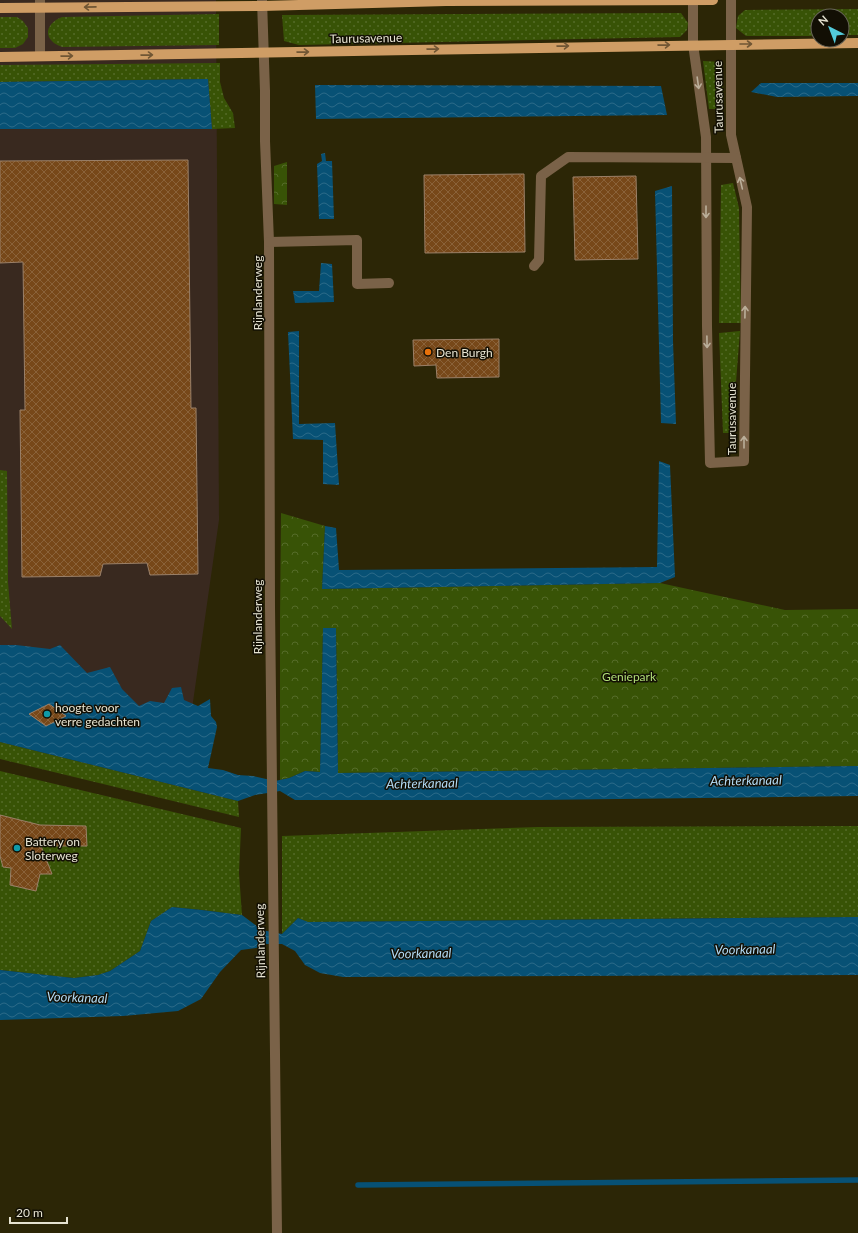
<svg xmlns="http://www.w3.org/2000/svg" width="858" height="1233" font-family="Lato,sans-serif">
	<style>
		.commercial { fill: #39291f }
		.grass { fill: url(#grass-dots) }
		.forest { fill: url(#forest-crowns) }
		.water { fill: url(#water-waves) }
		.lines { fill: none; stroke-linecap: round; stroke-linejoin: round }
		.stream { stroke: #075175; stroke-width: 5.5 }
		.building { fill: url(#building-cross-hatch); stroke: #9b8068 }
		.minor { stroke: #7a6248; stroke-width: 10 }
		.major { stroke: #cf9d65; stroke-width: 10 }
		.oneway { stroke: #705634 }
		.oneway2 { stroke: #bbaf9a }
		.food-dot { fill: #e8710a; stroke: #120f04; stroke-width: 1.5 }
		.culture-dot { fill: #0f9aa8; stroke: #120f04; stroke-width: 1.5 }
		.labels { text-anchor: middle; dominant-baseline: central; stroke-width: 3; stroke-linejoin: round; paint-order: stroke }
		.street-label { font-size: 12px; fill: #e6e3d1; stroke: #120f04 }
		.poi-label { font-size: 12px; fill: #e6e3d1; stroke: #120f04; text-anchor: start }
		.park-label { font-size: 12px; fill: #b1de77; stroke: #120f04 }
		.water-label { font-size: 13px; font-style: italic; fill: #b2daf4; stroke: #120f04 }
	</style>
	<defs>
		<pattern id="grass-dots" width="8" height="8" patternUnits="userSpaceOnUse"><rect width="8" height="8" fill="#385306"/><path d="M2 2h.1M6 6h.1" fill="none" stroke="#556c29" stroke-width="1.8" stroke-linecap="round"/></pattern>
		<pattern id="forest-crowns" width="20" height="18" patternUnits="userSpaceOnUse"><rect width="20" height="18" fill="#385306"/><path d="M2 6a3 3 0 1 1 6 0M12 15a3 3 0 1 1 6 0" fill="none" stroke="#556c29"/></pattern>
		<pattern id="water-waves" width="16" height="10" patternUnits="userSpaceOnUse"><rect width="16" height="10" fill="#075175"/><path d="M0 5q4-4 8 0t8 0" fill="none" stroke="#2b6a88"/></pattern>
		<pattern id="building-cross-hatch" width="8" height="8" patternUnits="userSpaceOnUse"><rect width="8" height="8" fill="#774819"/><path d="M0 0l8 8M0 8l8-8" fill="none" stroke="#8a6239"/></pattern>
	</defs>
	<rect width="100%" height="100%" fill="#2c2606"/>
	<!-- commercial -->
	<path class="commercial" d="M0,0h216l3,520 -30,210 -189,-61z"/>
	<!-- grass -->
	<g class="grass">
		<path d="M858,9v26h-16v-19h-24v20h-72l-10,-8 2,-12 7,-6z"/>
		<path d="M681,13l7,10 -1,7 -7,7 -381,8 -15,-4 -2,-26z"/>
		<path d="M219,14v31l-157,2c-4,-2 -8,-3 -11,-7 -8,-10 2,-20 11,-23z"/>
		<path d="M0,17h17l6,4 5,7v9l-5,7 -8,4h-15z"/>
		<path d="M703,61l19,1 2,47h-15z"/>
		<path d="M220,63v19l4,16 9,15 2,15 -23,1 -4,-50 -208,3v-17z"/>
		<path d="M733,183l6,25 2,115h-22l2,-138z"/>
		<path d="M740,331l-8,102h-9l-4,-100z"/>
		<path d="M0,470l7,1 1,111 4,47 -12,-13z"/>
		<path d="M0,742l238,59 1,16 -239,-58z"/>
		<path d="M0,771l241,57 -2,45 3,42 -40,-5 -30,-3 -21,14 -11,30 -30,20 -12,4 -24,3 -74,-8z"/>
		<path d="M858,826v91l-551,5 -9,-4 -16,16v-98l256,-9z"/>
	</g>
	<!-- forest -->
	<g class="forest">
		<path d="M287,162v43l-13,-1v-38z"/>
		<path d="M281,513l44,13 -3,63 338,-6 125,27 73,-1v157l-520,7 -2,-145h-13l-3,144 -15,-1 -16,7 -9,2v-162z"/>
	</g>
	<!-- water -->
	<g class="water">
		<path d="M208,79l4,50h-212v-47z"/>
		<path d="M761,83h97v13l-81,1 -26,-5z"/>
		<path d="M315,85l346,1 6,29 -351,4z"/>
		<path d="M325,153l1,8h6l2,58h-15l-2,-55 5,-3 -1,-7z"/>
		<path d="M672,186l1,155 3,83 -15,-1 -6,-232z"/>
		<path d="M321,263l11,1 2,38 -39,1 -2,-12h26z"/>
		<path d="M299,331v93l36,-1 4,62 -16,-1v-44l-30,-1 -5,-107z"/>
		<path d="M659,461l11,4 5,112 -15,6 -338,6 3,-63 11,2 3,42 318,-3z"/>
		<path d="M323,628h13l2,145 520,-7v30l-321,4h-242l-15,-9 -25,4 -17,6 -238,-59v-97h16l34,4 10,-4 27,28 23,-6 12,22 17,17 11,-5 14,2 8,-15 9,-1 3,13 14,6 12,-7 1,17 5,6 1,5 -9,41 15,2 15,5 15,1 22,5 14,-3 16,-7 15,1z"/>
		<path d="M172,907l30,3 40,5 20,15 20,4 16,-16 10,4 550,-5v58l-515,2 -23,-4 -15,-8 -10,-14 -13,-7h-17l-9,4 -15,2 -21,22 -19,27 -23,12 -55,5 -123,4v-50l74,8 24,-3 12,-4 30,-20 11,-30z"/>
	</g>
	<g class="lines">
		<!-- stream -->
		<path class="stream" d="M358,1185l500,-5"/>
	</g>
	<!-- building -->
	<g class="building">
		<path d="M188,160l3,248h5l2,166 -48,1 -3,-12 -44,1 -3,12 -78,1 -2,-167h5l-2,-148 -23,1v-102z"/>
		<path d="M524,174l1,78 -100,1 -1,-78z"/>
		<path d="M636,176l2,83 -63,1 -2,-83z"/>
		<path d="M499,339v38l-62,1 -1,-13 -22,1 -1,-26z"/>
		<path d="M49,704l17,12 -20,10 -17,-12z"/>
		<path d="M0,815l40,10 46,1 1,20h-46l11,28h-12l-4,17 -26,-6 1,-17 -8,-1 -3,-11z"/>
	</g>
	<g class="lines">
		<!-- minor -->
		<g class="minor">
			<path d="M40,0v56"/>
			<path d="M262,0l3,91v50l4,101 1,364 7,627"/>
			<path d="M693,0v44l13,93 1,189 3,137 34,-2 3,-254 -16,-72v-135"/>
			<path d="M269,242l88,-2v44l32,-1"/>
			<path d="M534,266l5,-6 2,-84 27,-19 168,1"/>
		</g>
		<!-- major -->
		<g class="major">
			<path d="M0,8l262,-2 184,-5 267,-1"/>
			<path d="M0,57c286,-3 572,-12 858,-14"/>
		</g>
	</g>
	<!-- one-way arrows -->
	<defs><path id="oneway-shaft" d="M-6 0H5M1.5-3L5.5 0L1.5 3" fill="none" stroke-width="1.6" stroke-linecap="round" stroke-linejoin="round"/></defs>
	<g class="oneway">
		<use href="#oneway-shaft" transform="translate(90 7) rotate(179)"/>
		<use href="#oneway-shaft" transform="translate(746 44)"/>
		<use href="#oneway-shaft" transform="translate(664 45) rotate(-1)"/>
		<use href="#oneway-shaft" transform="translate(563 46) rotate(-1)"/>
		<use href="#oneway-shaft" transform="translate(433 49) rotate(-1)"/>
		<use href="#oneway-shaft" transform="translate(303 52) rotate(-1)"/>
		<use href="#oneway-shaft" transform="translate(147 55) rotate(-1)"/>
		<use href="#oneway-shaft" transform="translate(67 56) rotate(-1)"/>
	</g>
	<g class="oneway2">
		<use href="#oneway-shaft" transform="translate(698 83) rotate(82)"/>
		<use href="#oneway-shaft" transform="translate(741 183) rotate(-103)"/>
		<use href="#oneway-shaft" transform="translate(706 212) rotate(90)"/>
		<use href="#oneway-shaft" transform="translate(745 312) rotate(-89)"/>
		<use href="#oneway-shaft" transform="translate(707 342) rotate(89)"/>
		<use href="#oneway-shaft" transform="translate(744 442) rotate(-90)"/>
	</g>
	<!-- markers -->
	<circle class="food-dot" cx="428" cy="352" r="4"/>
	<g class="culture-dot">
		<circle cx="47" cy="714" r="4"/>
		<circle cx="17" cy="848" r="4"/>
	</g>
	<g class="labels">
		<!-- street labels -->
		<g class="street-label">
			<text transform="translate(366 38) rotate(-1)">Taurusavenue</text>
			<text transform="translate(718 97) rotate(-91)">Taurusavenue</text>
			<text transform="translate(257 293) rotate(-90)">Rijnlanderweg</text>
			<text transform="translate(731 419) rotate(-90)">Taurusavenue</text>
			<text transform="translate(257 617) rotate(-90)">Rijnlanderweg</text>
			<text transform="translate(260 941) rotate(-91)">Rijnlanderweg</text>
		</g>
		<!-- poi labels -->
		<g class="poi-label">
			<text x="436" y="352">Den Burgh</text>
			<text x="55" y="707">hoogte voor<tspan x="55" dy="14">verre gedachten</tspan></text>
			<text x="25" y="841">Battery on<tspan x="25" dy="14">Sloterweg</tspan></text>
		</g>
		<!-- park labels -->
		<g class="park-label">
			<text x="629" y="676">Geniepark</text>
		</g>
		<!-- water labels -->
		<g class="water-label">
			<text transform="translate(746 780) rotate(-1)">Achterkanaal</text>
			<text transform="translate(422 783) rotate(-1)">Achterkanaal</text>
			<text transform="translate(745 949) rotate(-1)">Voorkanaal</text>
			<text transform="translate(421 953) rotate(-1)">Voorkanaal</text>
			<text transform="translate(77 997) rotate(2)">Voorkanaal</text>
		</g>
	</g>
	<!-- north arrow -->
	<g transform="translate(830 28) rotate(318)"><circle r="19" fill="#120f04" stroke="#676456"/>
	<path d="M0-3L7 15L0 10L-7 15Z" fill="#53cbdb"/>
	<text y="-6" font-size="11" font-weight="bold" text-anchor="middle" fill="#e6e3d1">N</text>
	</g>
	<!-- scale -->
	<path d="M10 1217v6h57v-6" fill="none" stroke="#e6e3d1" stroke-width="2"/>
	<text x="16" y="1217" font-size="12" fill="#e6e3d1" stroke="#120f04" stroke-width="3" paint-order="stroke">20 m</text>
</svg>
